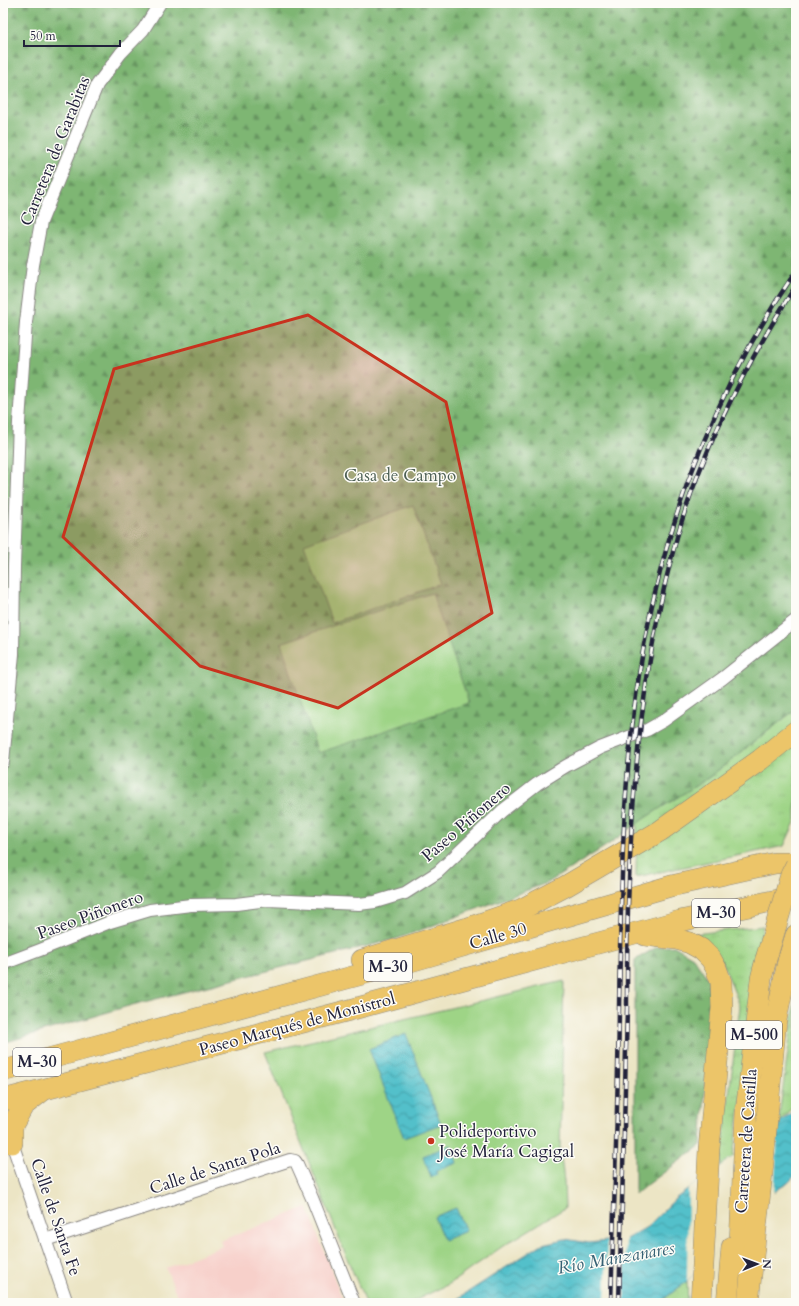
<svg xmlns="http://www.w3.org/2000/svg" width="799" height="1306" font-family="Cardo,serif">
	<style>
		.built { fill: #f7d0ca }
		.grass { fill: url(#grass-tufts); stroke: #607b60 }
		.forest { fill: url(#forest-firs); stroke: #506c57 }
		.park { fill: url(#park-crowns); stroke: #607b60 }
		.pitch { fill: #9ed486; stroke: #607b60 }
		.water { fill: url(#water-waves); stroke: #3a7182 }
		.pier { fill: #ece5c5 }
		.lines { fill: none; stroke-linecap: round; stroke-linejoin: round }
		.street-casing { stroke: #878480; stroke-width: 14 }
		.highway-casing { stroke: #878480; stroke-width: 22 }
		.street { stroke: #fff; stroke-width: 12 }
		.highway { stroke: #ecc569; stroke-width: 21 }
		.rail-casing { stroke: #22223b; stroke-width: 4.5 }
		.rail { stroke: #fdfcf7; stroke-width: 3; stroke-dasharray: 9; stroke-linecap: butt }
		.highway-bridge-casing { stroke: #878480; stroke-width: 22; stroke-linecap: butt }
		.highway-bridge { stroke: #ecc569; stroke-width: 21 }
		.marked { fill: #c8321e; fill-opacity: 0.2; stroke: #c8321e; stroke-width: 3; stroke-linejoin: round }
		.poi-dot { fill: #c8321e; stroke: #fdfcf7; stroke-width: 1.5 }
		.labels { text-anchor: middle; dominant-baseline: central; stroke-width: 3; stroke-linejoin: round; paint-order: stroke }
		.shield { fill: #fdfcf7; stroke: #646373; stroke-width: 1 }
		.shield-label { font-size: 16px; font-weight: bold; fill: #22223b }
		.street-label { font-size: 17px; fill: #22223b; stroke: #fdfcf7 }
		.park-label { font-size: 17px; fill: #4d6055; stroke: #fdfcf7 }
		.poi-label { font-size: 17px; fill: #22223b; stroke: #fdfcf7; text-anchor: start }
		.water-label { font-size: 18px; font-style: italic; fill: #366174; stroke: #fdfcf7 }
	</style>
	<defs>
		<pattern id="grass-tufts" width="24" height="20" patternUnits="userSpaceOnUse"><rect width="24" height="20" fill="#9ed486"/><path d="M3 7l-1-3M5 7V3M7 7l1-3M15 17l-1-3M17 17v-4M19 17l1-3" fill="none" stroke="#88b675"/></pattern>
		<pattern id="forest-firs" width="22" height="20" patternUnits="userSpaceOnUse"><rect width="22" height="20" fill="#7eb673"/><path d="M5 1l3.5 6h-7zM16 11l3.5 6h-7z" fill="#679460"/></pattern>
		<pattern id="park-crowns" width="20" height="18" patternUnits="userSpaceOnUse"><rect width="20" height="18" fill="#9ed486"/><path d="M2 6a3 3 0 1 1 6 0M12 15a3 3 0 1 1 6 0" fill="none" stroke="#88b675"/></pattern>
		<pattern id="water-waves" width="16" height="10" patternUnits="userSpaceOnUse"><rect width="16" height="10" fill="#53c0ca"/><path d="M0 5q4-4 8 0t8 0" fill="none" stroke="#449ca5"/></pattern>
	</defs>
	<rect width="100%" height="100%" fill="#fdfcf7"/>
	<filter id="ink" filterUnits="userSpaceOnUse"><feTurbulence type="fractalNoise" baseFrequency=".025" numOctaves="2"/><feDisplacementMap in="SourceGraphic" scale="8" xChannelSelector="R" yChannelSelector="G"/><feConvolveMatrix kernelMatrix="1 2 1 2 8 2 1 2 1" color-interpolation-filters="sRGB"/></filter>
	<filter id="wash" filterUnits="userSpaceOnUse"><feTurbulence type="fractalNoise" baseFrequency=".012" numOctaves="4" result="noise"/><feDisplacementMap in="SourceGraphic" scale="16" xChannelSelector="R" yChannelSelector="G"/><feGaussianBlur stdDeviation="0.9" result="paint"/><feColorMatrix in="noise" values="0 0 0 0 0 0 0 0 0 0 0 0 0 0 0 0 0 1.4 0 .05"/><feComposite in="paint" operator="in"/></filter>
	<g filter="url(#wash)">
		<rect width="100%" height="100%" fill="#ece5c5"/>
		<!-- built -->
		<path class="built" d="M307,1207l37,96h-164l-14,-35 56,-22 -2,-5z"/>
		<!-- grass -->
		<g class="grass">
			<path d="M796,709v111l-12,26 -148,31 1,-61 71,-38z"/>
			<path d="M763,926l-9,55 -5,62 -16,114 -13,9 20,-160 -18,-45 -28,-27z"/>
			<path d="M796,992v111l-18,21z"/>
		</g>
		<!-- forest -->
		<g class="forest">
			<path d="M3,3h793v706l-88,69 -63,40 -36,26 -60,38 -150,56 -267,67 -129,38z"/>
			<path d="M674,946l19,11 15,22 3,34 -10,132 -66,49v-234l22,-13z"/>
		</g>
		<!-- park -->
		<path class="park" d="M687,1281l1,22h-29z"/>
		<!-- pitch -->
		<g class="pitch">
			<path d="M413,505l28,79 -109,39 -28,-79z"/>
			<path d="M432,593l37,110 -151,50 -37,-110z"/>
			<path d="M564,981l-4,168 4,32 1,27 -62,38 -52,37 -35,17 -7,3h-43l-19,-45 -82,-206z"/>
		</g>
		<!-- water -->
		<g class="water">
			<path d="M406,1034l35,90 -37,14 -35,-89z"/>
			<path d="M796,1109v66l-8,8 -10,6 -91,92 -28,22h-208l91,-59 23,-5 24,4 37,-4 21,-12 28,-28 103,-75z"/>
			<path d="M451,1145l6,18 -21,8 1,4 -6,2 -8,-21z"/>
			<path d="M456,1208l10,23 -22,9 -10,-23z"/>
		</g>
		<!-- pier -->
		<g class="pier">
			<path d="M778,1124l-4,72 -87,85 1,-92z"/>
			<path d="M626,1237l-2,66h-19l2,-64z"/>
		</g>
	</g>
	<g filter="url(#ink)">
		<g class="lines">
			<defs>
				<g id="street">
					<path d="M3,762l10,-108 1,-88 5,-144 7,-100 7,-57 8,-43 56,-137 24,-32 22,-23 17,-27"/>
					<path d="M3,964l37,-14 70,-28 40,-12 41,-5 45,-1 32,-4 91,4 16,-2 30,-9 33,-21 64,-61 35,-27 29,-18 34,-18 47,-18 16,-9 60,-43 73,-58"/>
					<path d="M12,1143l55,160"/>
					<path d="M45,1240l245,-80 5,1 2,3 15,34 42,105"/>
				</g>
				<g id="highway">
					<path d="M645,935l31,4 14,4 11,6 10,10 5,9 5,14 1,26 -13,141 -8,154"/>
					<path d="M362,960l112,-34 46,-16 46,-24 94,-55 100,-71 36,-29"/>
					<path d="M3,1071l408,-110 260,-75 104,-23h21"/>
					<path d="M3,1100l343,-89 334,-90 97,-21 19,-3"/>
					<path d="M12,1143v-17l11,-20 19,-15"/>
					<path d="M739,1264l7,-151 15,-134 5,-20"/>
					<path d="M727,1303l5,-56"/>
					<path d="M748,1303l14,-130 14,-153 12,-59 8,-26"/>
				</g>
			</defs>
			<!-- street casing -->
			<use href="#street" class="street-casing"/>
			<!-- highway casing -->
			<use href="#highway" class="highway-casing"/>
			<!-- street -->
			<use href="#street" class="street"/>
			<!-- highway -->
			<use href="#highway" class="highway"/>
			<defs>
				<g id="rail">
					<path d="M611,1303c3,-98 7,-196 8,-295 2,-121 3,-243 25,-363 24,-133 75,-262 152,-374"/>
					<path d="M619,1303c3,-98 6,-197 8,-295 0,-34 0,-67 1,-101 4,-124 15,-249 49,-370 26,-90 69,-173 119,-252"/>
				</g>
			</defs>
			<!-- rail casing -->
			<use href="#rail" class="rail-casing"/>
			<!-- rail -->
			<use href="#rail" class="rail"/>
			<defs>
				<path id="highway-bridge" d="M766,959l25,-84 5,-10"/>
			</defs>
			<!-- highway-bridge casing -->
			<use href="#highway-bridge" class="highway-bridge-casing"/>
			<!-- highway-bridge -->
			<use href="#highway-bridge" class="highway-bridge"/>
		</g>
	</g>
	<!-- marked area -->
	<path class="marked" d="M308,315l138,87 46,211 -154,95 -138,-42 -137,-129 51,-168z"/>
	<!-- markers -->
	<circle class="poi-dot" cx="431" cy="1141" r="4"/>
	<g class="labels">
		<!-- shield labels -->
		<g class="shield">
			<rect x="692" y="899" width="48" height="28" rx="3"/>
			<rect x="364" y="953" width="48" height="28" rx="3"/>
			<rect x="726" y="1021" width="56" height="28" rx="3"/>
			<rect x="13" y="1048" width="48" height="28" rx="3"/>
		</g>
		<g class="shield-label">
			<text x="716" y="913">M-30</text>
			<text x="388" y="967">M-30</text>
			<text x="754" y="1035">M-500</text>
			<text x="37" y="1062">M-30</text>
		</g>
		<!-- street labels -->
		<g class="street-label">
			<text transform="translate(55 151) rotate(-68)">Carretera de Garabitas</text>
			<text transform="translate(466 822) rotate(-41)">Paseo Piñonero</text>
			<text transform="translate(90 915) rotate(-20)">Paseo Piñonero</text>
			<text transform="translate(498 936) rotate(-16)">Calle 30</text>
			<text transform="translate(297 1024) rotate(-15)">Paseo Marqués de Monistrol</text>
			<text transform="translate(746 1141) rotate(-86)">Carretera de Castilla</text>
			<text transform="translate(215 1168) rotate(-18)">Calle de Santa Pola</text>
			<text transform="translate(56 1217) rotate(71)">Calle de Santa Fe</text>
		</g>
		<!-- park labels -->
		<g class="park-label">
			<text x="400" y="475">Casa de Campo</text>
		</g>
		<!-- poi labels -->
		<g class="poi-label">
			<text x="439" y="1131">Polideportivo<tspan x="439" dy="20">José María Cagigal</tspan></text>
		</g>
		<!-- water labels -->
		<g class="water-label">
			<text transform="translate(616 1258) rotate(-10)">Río Manzanares</text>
		</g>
	</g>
	<!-- margin -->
	<rect width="799" height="1306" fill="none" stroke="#fdfcf7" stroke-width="16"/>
	<!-- north arrow -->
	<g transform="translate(757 1264) rotate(89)" stroke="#fdfcf7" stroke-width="3" paint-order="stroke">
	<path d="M0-3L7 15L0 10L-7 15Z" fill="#22223b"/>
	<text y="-6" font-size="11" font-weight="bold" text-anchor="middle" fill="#22223b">N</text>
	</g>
	<!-- scale -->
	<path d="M24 40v6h96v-6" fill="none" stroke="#22223b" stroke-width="2"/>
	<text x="30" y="40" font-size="12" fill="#22223b" stroke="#fdfcf7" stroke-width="3" paint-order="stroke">50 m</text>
</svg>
